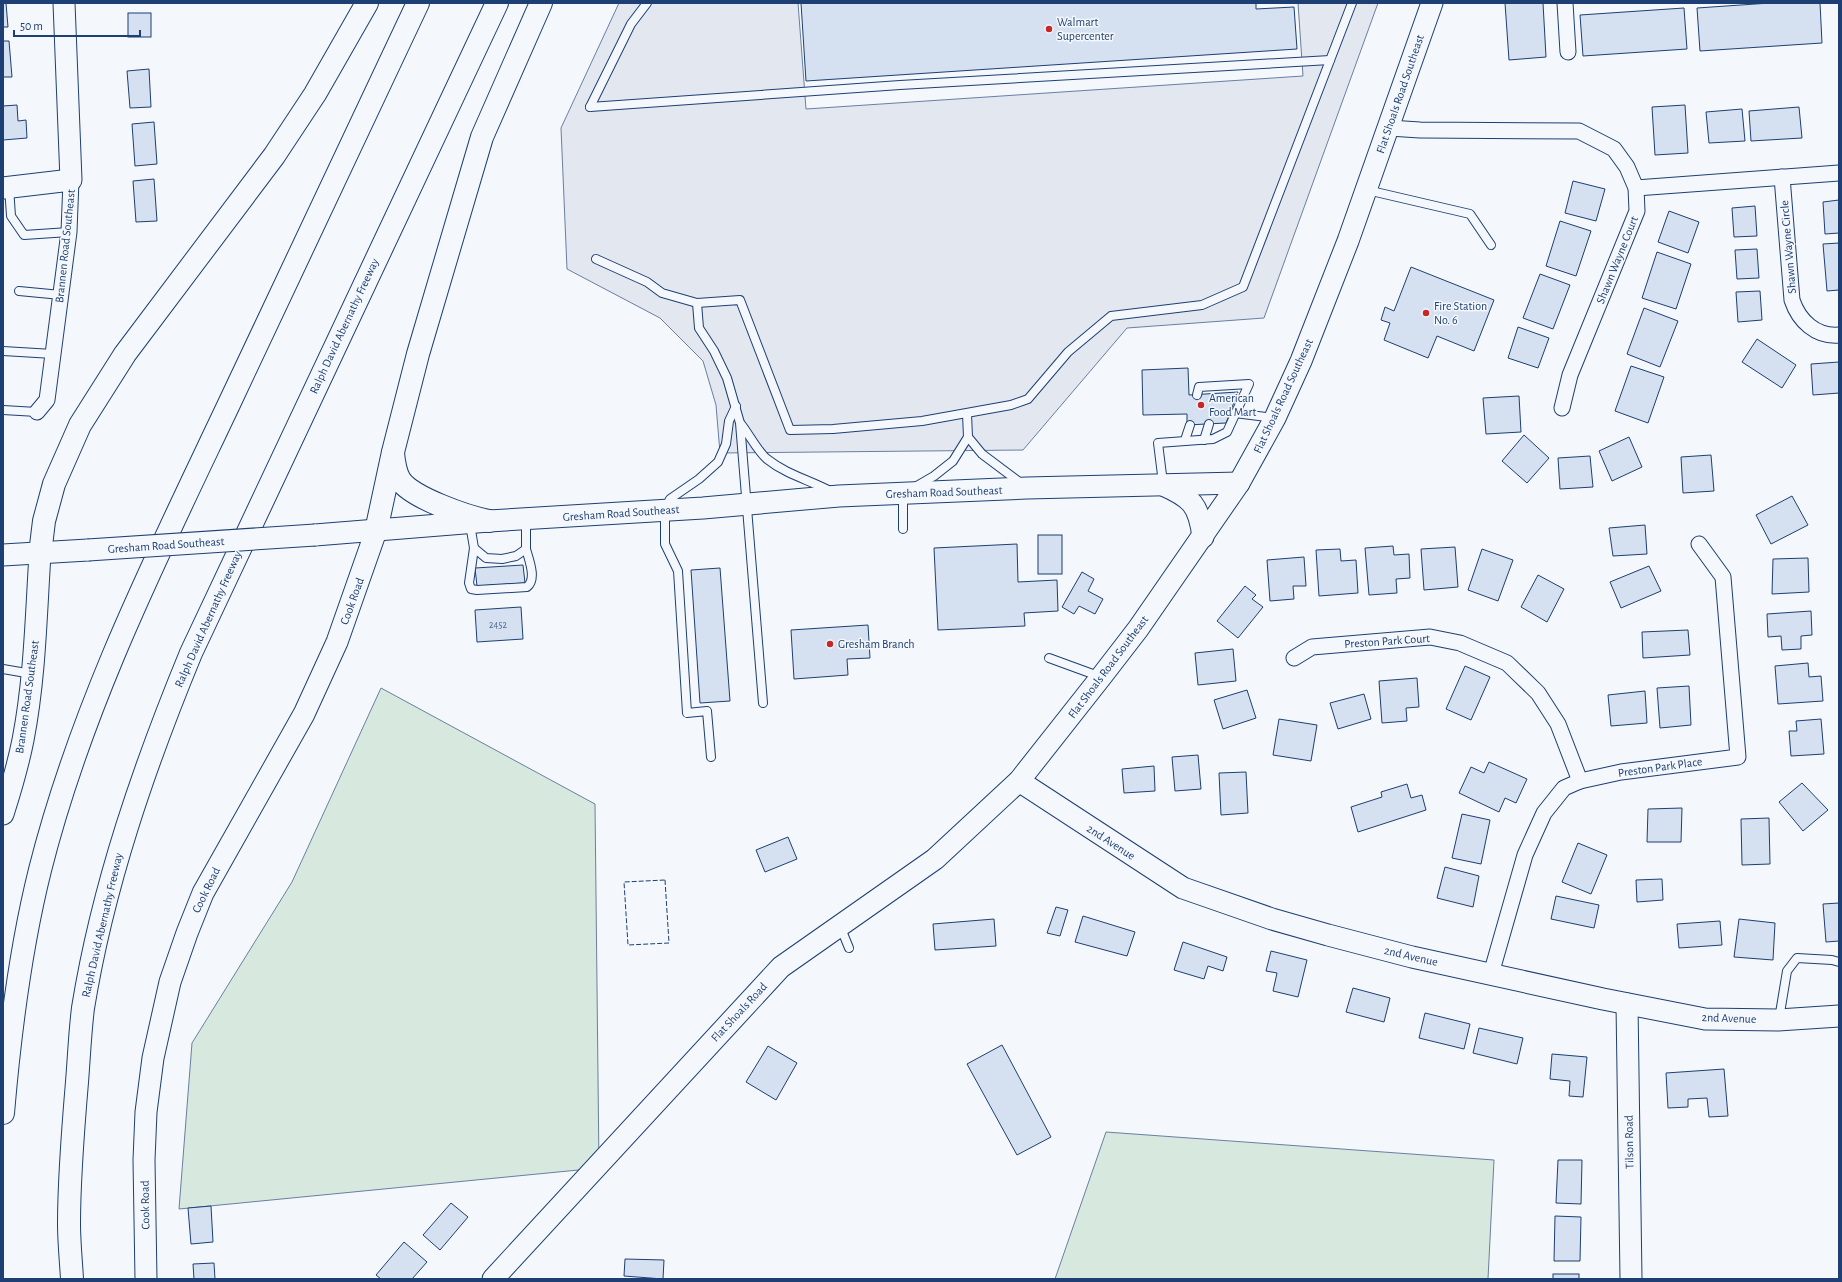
<svg xmlns="http://www.w3.org/2000/svg" width="1842" height="1282" font-family="'Alegreya Sans',sans-serif">
	<style>
		.green { fill: #d7e8df; stroke: #687fa3 }
		.parking { fill: #e3e8f0; stroke: #687fa3 }
		.building { fill: #d5e0f0; stroke: #1d3f73 }
		.lines { fill: none; stroke-linecap: round; stroke-linejoin: round }
		.lane-casing { stroke: #1d3f73; stroke-width: 10 }
		.street-casing { stroke: #1d3f73; stroke-width: 17 }
		.secondary-casing { stroke: #1d3f73; stroke-width: 23 }
		.highway-casing { stroke: #1d3f73; stroke-width: 24 }
		.lane { stroke: #f4f7fb; stroke-width: 8 }
		.street { stroke: #f4f7fb; stroke-width: 15 }
		.secondary { stroke: #f4f7fb; stroke-width: 21 }
		.highway { stroke: #f4f7fb; stroke-width: 22 }
		.secondary-bridge-casing { stroke: #1d3f73; stroke-width: 23; stroke-linecap: butt }
		.secondary-bridge { stroke: #f4f7fb; stroke-width: 21 }
		.fence { stroke: #1d3f73; stroke-width: 1; stroke-dasharray: 5 2; stroke-linecap: butt }
		.poi-dot { fill: #c62828; stroke: #f4f7fb; stroke-width: 1.5 }
		.labels { text-anchor: middle; dominant-baseline: central; stroke-width: 3; stroke-linejoin: round; paint-order: stroke }
		.number-label { font-size: 10px; fill: #4b6792 }
		.poi-label { font-size: 12px; fill: #1d3f73; stroke: #f4f7fb; text-anchor: start }
		.street-label { font-size: 12px; fill: #1d3f73; stroke: #f4f7fb }
	</style>
	<rect width="100%" height="100%" fill="#f4f7fb"/>
	<!-- green -->
	<g class="green">
		<path d="M381,688l214,116 4,364 -420,41 13,-166 100,-161z"/>
		<path d="M1106,1132l388,28 -6,119h-433z"/>
	</g>
	<!-- parking -->
	<path class="parking" d="M619,3h179l8,106 497,-33 -5,-73h80l-114,315 -137,10 -104,122 -303,3 -4,-48 -13,-44 -43,-43 -93,-49 -6,-141z"/>
	<!-- building -->
	<g class="building">
		<path d="M3,3h3l2,24h-5z"/>
		<path d="M801,3h455v6l38,-2 3,42 -491,32z"/>
		<path d="M1505,3h38l3,54 -37,3z"/>
		<path d="M1770,3h50l2,40 -122,8 -3,-43z"/>
		<path d="M1684,8l3,41 -104,7 -3,-41z"/>
		<rect x="128" y="13" width="23" height="24"/>
		<path d="M3,41h6l3,36h-9z"/>
		<path d="M149,69l2,38 -21,1 -3,-37z"/>
		<path d="M17,105l1,16 8,-1 1,18 -24,2v-34z"/>
		<path d="M1685,105l3,48 -33,2 -3,-48z"/>
		<path d="M1799,107l3,31 -51,3 -2,-30z"/>
		<path d="M1742,109l3,32 -36,2 -3,-31z"/>
		<path d="M154,122l3,42 -22,2 -3,-42z"/>
		<path d="M154,179l3,42 -21,1 -3,-41z"/>
		<path d="M1573,181l32,8 -9,32 -31,-8z"/>
		<path d="M1839,200v33l-14,1 -2,-32z"/>
		<path d="M1755,206l2,30 -23,1 -2,-29z"/>
		<path d="M1669,211l30,11 -11,31 -30,-11z"/>
		<path d="M1560,221l31,10 -15,45 -30,-10z"/>
		<path d="M1839,243v47l-12,1 -4,-47z"/>
		<path d="M1757,249l2,29 -22,1 -2,-29z"/>
		<path d="M1657,252l34,12 -15,45 -34,-11z"/>
		<path d="M1411,267l83,33 -20,51 -37,-15 -9,22 -44,-18 6,-17 -9,-3 4,-13 9,4z"/>
		<path d="M1540,274l30,11 -17,44 -30,-11z"/>
		<path d="M1760,291l2,29 -24,2 -2,-30z"/>
		<path d="M1644,308l34,13 -18,46 -33,-13z"/>
		<path d="M1518,327l31,11 -11,30 -30,-10z"/>
		<path d="M1757,339l39,26 -14,23 -40,-26z"/>
		<path d="M1839,362v31l-26,2 -2,-31z"/>
		<path d="M1631,366l33,11 -16,46 -33,-12z"/>
		<path d="M1188,368l1,27 49,-3 -12,31 -39,2v-11l-44,1 -1,-45z"/>
		<path d="M1519,396l2,36 -35,2 -3,-36z"/>
		<path d="M1524,435l25,23 -22,25 -25,-22z"/>
		<path d="M1629,437l13,30 -30,14 -13,-30z"/>
		<path d="M1711,455l3,36 -31,2 -2,-36z"/>
		<path d="M1590,456l3,31 -33,2 -2,-31z"/>
		<path d="M1792,496l16,29 -37,19 -15,-29z"/>
		<path d="M1645,525l2,29 -34,2 -4,-28z"/>
		<rect x="1038" y="535" width="24" height="39"/>
		<path d="M1017,544l1,38 39,-2 1,31 -34,2 1,13 -87,4 -4,-82z"/>
		<path d="M1393,546l1,9 15,-1 1,24 -14,1 1,14 -28,2 -4,-47z"/>
		<path d="M1455,547l3,40 -34,3 -3,-41z"/>
		<path d="M1340,549l1,12 15,-1 2,33 -39,3 -3,-46z"/>
		<path d="M1482,549l31,11 -15,41 -30,-11z"/>
		<path d="M1304,557l2,29h-13l1,13 -24,2 -3,-41z"/>
		<path d="M1808,558l1,34 -37,2 1,-35z"/>
		<path d="M523,565l2,18 -48,3 -2,-18z"/>
		<path d="M1649,566l12,25 -40,17 -11,-26z"/>
		<path d="M720,568l10,133 -30,2 -9,-133z"/>
		<path d="M1082,572l12,7 -6,12 15,8 -8,15 -16,-8 -5,8 -12,-7z"/>
		<path d="M1538,575l26,14 -17,33 -26,-15z"/>
		<path d="M1245,586l11,9 -4,4 11,8 -25,31 -21,-17z"/>
		<path d="M521,607l2,32 -46,3 -2,-32z"/>
		<path d="M1811,611l1,24 -11,1v13l-19,1 -1,-14 -13,1 -1,-23z"/>
		<path d="M868,625l2,33 -23,1 1,16 -54,4 -3,-49z"/>
		<path d="M1688,630l2,25 -47,3 -1,-26z"/>
		<path d="M1233,649l3,32 -38,4 -3,-32z"/>
		<path d="M1808,663l1,14 12,-1 2,25 -45,3 -3,-38z"/>
		<path d="M1465,666l25,11 -19,43 -25,-11z"/>
		<path d="M1417,678l2,29 -13,1 1,13 -25,2 -3,-42z"/>
		<path d="M1689,686l2,39 -31,3 -3,-40z"/>
		<path d="M1247,690l9,28 -33,11 -9,-29z"/>
		<path d="M1645,691l2,32 -36,3 -3,-31z"/>
		<path d="M1364,694l7,25 -33,10 -8,-26z"/>
		<path d="M1279,719l38,6 -6,36 -38,-6z"/>
		<path d="M1821,719l3,35 -33,2 -2,-25h8l-1,-10z"/>
		<path d="M1198,755l3,34 -26,2 -3,-34z"/>
		<path d="M1489,762l38,17 -11,24 -11,-5 -6,14 -40,-19 12,-26 13,6z"/>
		<path d="M1154,766l1,25 -31,2 -2,-24z"/>
		<path d="M1246,772l2,41 -27,2 -2,-42z"/>
		<path d="M1802,783l26,27 -25,21 -24,-29z"/>
		<path d="M1407,784l4,14 11,-3 4,15 -68,22 -7,-25 31,-10 -1,-5z"/>
		<path d="M1682,808l-1,34h-34l1,-33z"/>
		<path d="M1462,814l28,6 -9,44 -29,-6z"/>
		<path d="M1769,818l1,46 -28,1 -1,-46z"/>
		<path d="M788,837l9,22 -32,13 -9,-22z"/>
		<path d="M1578,843l29,12 -16,39 -29,-12z"/>
		<path d="M1445,867l34,9 -6,31 -36,-9z"/>
		<path d="M1662,879l1,21 -26,2 -1,-22z"/>
		<path d="M1556,896l43,9 -5,23 -43,-9z"/>
		<path d="M1839,903v38l-13,1 -3,-38z"/>
		<path d="M1056,907l12,3 -8,26 -13,-3z"/>
		<path d="M1083,916l52,16 -8,24 -52,-14z"/>
		<path d="M994,919l2,27 -61,4 -2,-26z"/>
		<path d="M1739,919l36,4 -2,37 -39,-3z"/>
		<path d="M1720,921l2,24 -43,3 -2,-24z"/>
		<path d="M1183,942l44,15 -4,14 -15,-5 -4,13 -30,-9z"/>
		<path d="M1271,951l36,9 -9,37 -25,-6 4,-18 -11,-2z"/>
		<path d="M1353,988l37,10 -6,24 -38,-10z"/>
		<path d="M1425,1013l45,11 -6,25 -45,-11z"/>
		<path d="M1479,1028l44,10 -6,26 -44,-11z"/>
		<path d="M1002,1045l49,92 -34,18 -50,-91z"/>
		<path d="M768,1046l29,17 -21,37 -30,-18z"/>
		<path d="M1552,1054l35,3 -4,40 -14,-1 1,-15 -20,-2z"/>
		<path d="M1724,1069l4,47 -19,1 -2,-19 -19,1v8l-20,1 -2,-35z"/>
		<path d="M1558,1160h24l-1,44 -25,-1z"/>
		<path d="M451,1203l17,14 -28,33 -17,-15z"/>
		<path d="M211,1206l2,36 -22,2 -3,-36z"/>
		<path d="M1555,1216l26,1 -1,44h-26z"/>
		<path d="M404,1242l23,20 -15,17h-31l-5,-4z"/>
		<path d="M625,1259l39,1 -1,19 -39,-3z"/>
		<path d="M214,1263l1,16h-21l-1,-15z"/>
		<rect x="1553" y="1274" width="26" height="5"/>
	</g>
	<g class="lines">
		<defs>
			<g id="lane">
				<path d="M590,107l310,-22 430,-25"/>
				<path d="M590,107l41,-83 16,-21"/>
				<path d="M9,187l2,29 13,19 45,-3"/>
				<path d="M1367,190l103,24 21,31"/>
				<path d="M596,259l51,23 15,11 35,10 43,-3 50,130 43,-1 89,-8 89,-16 17,-6 40,-47 43,-36 91,-11 41,-18 109,-284"/>
				<path d="M19,291l42,4"/>
				<path d="M697,303l2,25 15,23 13,27 13,45 23,280"/>
				<path d="M3,351l50,3"/>
				<path d="M3,410l34,2"/>
				<path d="M1235,413l39,5"/>
				<path d="M741,424c8,10 17,28 26,35 20,16 43,21 65,33"/>
				<path d="M968,437l14,17 40,30"/>
				<path d="M1185,440l5,-15"/>
				<path d="M1204,440l5,-16"/>
				<path d="M1163,483l-5,-40 55,-4 14,-7 22,-48 -50,3 -2,8"/>
				<path d="M915,487l19,-11 19,-15 15,-24 -1,-23"/>
				<path d="M470,524l4,24 12,10 16,1 14,-3 10,-7v-29"/>
				<path d="M903,529v-35"/>
				<path d="M474,548l-5,35 2,6 6,1 50,-3c10,-8 2,-27 -1,-38"/>
				<path d="M1049,658l52,19"/>
				<path d="M3,669l29,5"/>
				<path d="M711,757l-4,-46 -20,2 -9,-142 -13,-27v-34l5,-11 29,-20 19,-17 8,-18 3,-23 7,-15"/>
				<path d="M840,926l9,22"/>
				<path d="M1779,1019l8,-48 10,-13 35,2 7,2"/>
			</g>
			<g id="street">
				<path d="M1565,3l3,49"/>
				<path d="M1389,128l31,2 159,1 35,18 13,18 9,21 1,23 -67,164 -8,33"/>
				<path d="M1782,177l10,123c7,21 24,37 47,35"/>
				<path d="M1636,188l203,-15"/>
				<path d="M37,412l10,-12 22,-168 2,-52"/>
				<path d="M1294,658l18,-11 118,-10 30,6 47,20 31,30 20,31 22,57"/>
				<path d="M1491,974l34,-119 19,-42 20,-25 16,-7 41,-9 117,-15 -15,-180 -24,-33"/>
			</g>
			<g id="secondary">
				<path d="M3,188l68,-8 -7,-177"/>
				<path d="M1163,485c29,13 36,20 40,52"/>
				<path d="M315,535l174,-14 214,-13 136,-12 188,-8 212,-5"/>
				<path d="M3,555l85,-5"/>
				<path d="M1019,781l164,107 89,31 56,16 84,22 191,42 102,20 73,1 61,-4"/>
				<path d="M3,814c8,-25 15,-49 20,-74 12,-62 13,-124 17,-186"/>
				<path d="M1627,1004l4,275"/>
				<path d="M146,1279l-2,-119 2,-48 7,-54 17,-76 17,-49 16,-40 101,-179 33,-72 39,-111"/>
				<path d="M493,1279l288,-312 154,-108 84,-78 82,-104 37,-48 101,-146 36,-65 26,-57 47,-120 84,-238"/>
			</g>
			<g id="highway">
				<path d="M393,453c1,10 2,19 7,27 12,18 68,37 89,41"/>
				<path d="M376,531l17,-79 25,-98 64,-217 59,-134"/>
				<path d="M40,554l4,-33 10,-37 26,-59 45,-71 149,-198 41,-62 52,-91"/>
				<path d="M3,1113c7,-82 17,-163 37,-243 41,-163 117,-314 189,-466 63,-133 126,-267 189,-401"/>
				<path d="M72,1279c-1,-18 -3,-37 -3,-55 0,-47 4,-95 8,-142 2,-25 3,-50 6,-74 20,-123 61,-241 108,-355l306,-650"/>
			</g>
		</defs>
		<!-- lane casing -->
		<use href="#lane" class="lane-casing"/>
		<!-- street casing -->
		<use href="#street" class="street-casing"/>
		<!-- secondary casing -->
		<use href="#secondary" class="secondary-casing"/>
		<!-- highway casing -->
		<use href="#highway" class="highway-casing"/>
		<!-- lane -->
		<use href="#lane" class="lane"/>
		<!-- street -->
		<use href="#street" class="street"/>
		<!-- secondary -->
		<use href="#secondary" class="secondary"/>
		<!-- highway -->
		<use href="#highway" class="highway"/>
		<defs>
			<path id="secondary-bridge" d="M88,550l227,-15"/>
		</defs>
		<!-- secondary-bridge casing -->
		<use href="#secondary-bridge" class="secondary-bridge-casing"/>
		<!-- secondary-bridge -->
		<use href="#secondary-bridge" class="secondary-bridge"/>
		<!-- fence -->
		<path class="fence" d="M665,880l4,63 -41,2 -4,-63z"/>
	</g>
	<!-- markers -->
	<g class="poi-dot">
		<circle cx="1049" cy="29" r="4"/>
		<circle cx="1426" cy="313" r="4"/>
		<circle cx="1201" cy="405" r="4"/>
		<circle cx="830" cy="644" r="4"/>
	</g>
	<g class="labels">
		<!-- number labels -->
		<g class="number-label">
			<text x="498" y="625">2452</text>
		</g>
		<!-- poi labels -->
		<g class="poi-label">
			<text x="1057" y="22">Walmart<tspan x="1057" dy="14">Supercenter</tspan></text>
			<text x="1434" y="306">Fire Station<tspan x="1434" dy="14">No. 6</tspan></text>
			<text x="1209" y="398">American<tspan x="1209" dy="14">Food Mart</tspan></text>
			<text x="838" y="644">Gresham Branch</text>
		</g>
		<!-- street labels -->
		<g class="street-label">
			<text transform="translate(1400 94) rotate(-71)">Flat Shoals Road Southeast</text>
			<text transform="translate(65 246) rotate(-84)">Brannen Road Southeast</text>
			<text transform="translate(1788 247) rotate(-95)">Shawn Wayne Circle</text>
			<text transform="translate(1617 260) rotate(-68)">Shawn Wayne Court</text>
			<text transform="translate(344 326) rotate(-65)">Ralph David Abernathy Freeway</text>
			<text transform="translate(1283 396) rotate(-65)">Flat Shoals Road Southeast</text>
			<text transform="translate(944 492) rotate(-2)">Gresham Road Southeast</text>
			<text transform="translate(621 513) rotate(-4)">Gresham Road Southeast</text>
			<text transform="translate(166 545) rotate(-4)">Gresham Road Southeast</text>
			<text transform="translate(352 601) rotate(-70)">Cook Road</text>
			<text transform="translate(208 619) rotate(-66)">Ralph David Abernathy Freeway</text>
			<text transform="translate(1387 641) rotate(-4)">Preston Park Court</text>
			<text transform="translate(1108 667) rotate(-53)">Flat Shoals Road Southeast</text>
			<text transform="translate(27 697) rotate(-82)">Brannen Road Southeast</text>
			<text transform="translate(1660 767) rotate(-8)">Preston Park Place</text>
			<text transform="translate(1111 842) rotate(33)">2nd Avenue</text>
			<text transform="translate(206 890) rotate(-64)">Cook Road</text>
			<text transform="translate(102 925) rotate(-77)">Ralph David Abernathy Freeway</text>
			<text transform="translate(1411 956) rotate(13)">2nd Avenue</text>
			<text transform="translate(739 1012) rotate(-47)">Flat Shoals Road</text>
			<text transform="translate(1729 1018) rotate(2)">2nd Avenue</text>
			<text transform="translate(1629 1142) rotate(-91)">Tilson Road</text>
			<text transform="translate(145 1205) rotate(-91)">Cook Road</text>
		</g>
	</g>
	<!-- border -->
	<rect width="1842" height="1282" fill="none" stroke="#1d3f73" stroke-width="8"/>
	<!-- scale -->
	<path d="M14 30v6h126v-6" fill="none" stroke="#1d3f73" stroke-width="2"/>
	<text x="20" y="30" font-size="12" fill="#1d3f73" stroke="#f4f7fb" stroke-width="3" paint-order="stroke">50 m</text>
</svg>
